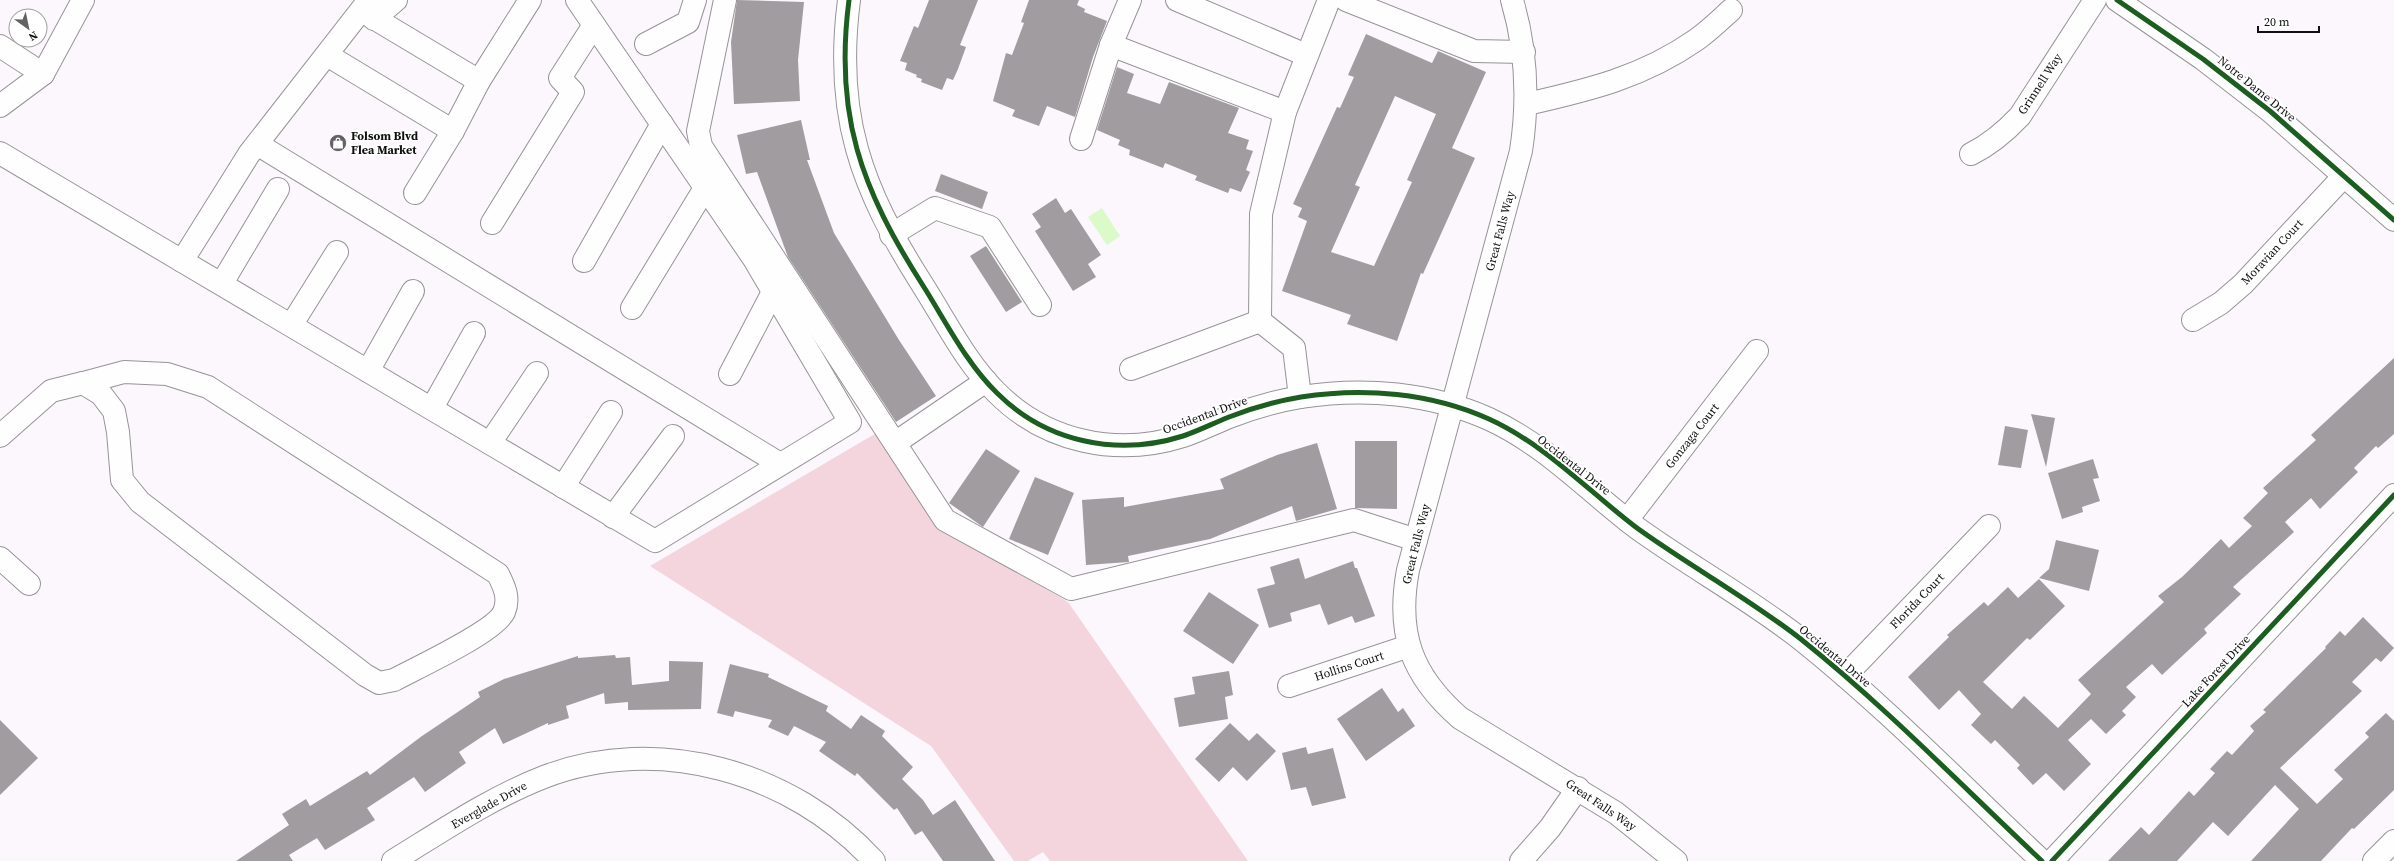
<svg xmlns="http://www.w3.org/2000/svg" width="2394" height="861" font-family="'Source Serif 4',serif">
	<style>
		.green { fill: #f4d5de }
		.water { fill: #dafaca }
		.building { fill: #a09ca0; fill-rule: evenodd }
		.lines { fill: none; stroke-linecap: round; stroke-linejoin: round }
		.minor-casing { stroke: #969496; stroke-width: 24 }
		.minor { stroke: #fffeff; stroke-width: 22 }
		.cycleway-casing { stroke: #fff; stroke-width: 8 }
		.cycleway { stroke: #1b5e20; stroke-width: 5 }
		.labels { text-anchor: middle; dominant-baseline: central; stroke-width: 4; stroke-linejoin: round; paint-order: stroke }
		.street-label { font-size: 12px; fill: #101010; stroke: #fff }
		.poi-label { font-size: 12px; font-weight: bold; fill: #101010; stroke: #fff; text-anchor: start }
	</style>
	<rect width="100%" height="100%" fill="#fcf7fc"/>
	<!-- green -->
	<path class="green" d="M890,425l52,103 126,74 180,259h-198l-7,-9 -15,9h-14l-83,-115 -281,-180z"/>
	<!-- water -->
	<path class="water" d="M1102,208l18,28 -13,9 -19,-28z"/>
	<!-- building -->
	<g class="building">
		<path d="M737,0l67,2 -6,58 2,41 -66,3 -3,-62z"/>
		<path d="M929,0h49l-18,45 6,2 -8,22 -5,11 -6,-2 -5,12 -21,-8 1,-3 -6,-2 1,-2 -12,-5 2,-7 -7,-2 14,-35 4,2z"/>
		<path d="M1029,0h50l-2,5 8,4 -1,3 23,9 -14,36 -18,60 -28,-11 -8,20 -27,-10 3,-6 -22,-9 13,-48 6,2 12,-32 -3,-1z"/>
		<path d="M1366,34l66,29 6,-12 48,21 -34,76 23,10 -52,116 -2,-1 -24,68 -50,-17 4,-9 -69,-24 25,-70 -9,-4 4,-9 -9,-4 44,-97 3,1 14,-31 -6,-2zM1395,96l41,18 -29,66 5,2 -38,84 -43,-14 29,-65 -5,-2z"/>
		<path d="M1117,67l17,7 -7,19 33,11 9,-22 70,26 -11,25 21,7 -3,9 7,2 -7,19 4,2 -9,20 -11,-4 -2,5 -33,-13 2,-4 -32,-13 -2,5 -34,-13 1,-5 -12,-5 2,-5 -23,-10z"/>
		<path d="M801,120l9,40h-3l27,73 65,107 37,56 -40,26 -108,-165 -31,-85 -11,2 -9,-39z"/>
		<path d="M941,174l47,18 -6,17 -47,-18z"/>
		<path d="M1056,198l9,15 6,-4 30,46 -13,9 8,13 -23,14 -38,-60 6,-4 -9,-13z"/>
		<path d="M986,246l36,56 -16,10 -36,-56z"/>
		<path d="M2394,358v76l-16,14 -2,-2 -22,22 4,4 -38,37 -9,-11 -26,24 9,10 -61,55 8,7 -37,35 3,4 -45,42 -10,-11 -26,23 10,10 -14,14 4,4 -20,19 -15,-15 -23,21 23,24 -27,27 -18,-18 -13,12 -16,-17 3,-3 -25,-25 -4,4 -20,-19 10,-11 -22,-24 -20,20 -31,-33 41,-40 -2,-2 37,-33 4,4 20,-19 10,11 21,-19 26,27 -35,34 -3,-2 -44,44 29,27 12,-13 34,32 33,-34 -13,-14 86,-78 -6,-6 24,-19 39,-38 8,9 23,-22 -9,-8 25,-25 -5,-5 53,-48 -5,-5z"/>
		<path d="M2031,414l24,4 -9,49z"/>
		<path d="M2005,426l23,4 -7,38 -23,-3z"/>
		<path d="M1355,441h42v68l-42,-1z"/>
		<path d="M1317,443l20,66 -41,12 -4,-15 -82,33 -82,17 1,6 -43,3 -4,-65 42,-3v10l100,-18 -4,-10 57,-24z"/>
		<path d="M986,449l34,22 -37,56 -34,-24z"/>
		<path d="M2093,459l6,19 -6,1 7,22 -18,6 1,5 -21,7 -14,-46z"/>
		<path d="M1035,477l39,16 -26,62 -39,-16z"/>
		<path d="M2056,540l43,10 -10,41 -50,-13 10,-9z"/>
		<path d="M1299,558l6,21 48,-18 2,7h2l18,48 -20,7 -3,-7 -24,9 -8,-21 -30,9 2,8 -23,7 -12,-39 18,-5 -5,-17z"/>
		<path d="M1209,592l50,33 -26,39 -50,-33z"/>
		<path d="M2363,617l31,31 -13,14 -5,-4 -24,24 10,9 -82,77 37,36 26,-25 -9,-9 35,-33 -4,-4 21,-20 8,8v69l-40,39 -2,-1 -31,33h-70l48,-52 -24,-24 -47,51 -15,-14 -36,39h-69l33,-34 8,8 40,-44 5,5 21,-23 -5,-4 17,-18 5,4 22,-24 -4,-5 16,-14 -3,-2 63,-62 -1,-1 15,-16 5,5z"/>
		<path d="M615,655l1,3 14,-1 2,28 37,-4v-20l34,1 -2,47 -73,1v-8l-23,2 -1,-11 -38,13 3,12 -21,7v-2l-45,21 -8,-16 -36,24 7,11 -41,29 -11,-15 -47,31 8,12 -50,30 -8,-12 -28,17 4,6h-57l53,-36 -7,-11 24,-15 4,7 57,-35 3,4 52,-39 58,-39 -2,-5 26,-13 74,-23v2z"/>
		<path d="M730,664l39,10 -1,3 60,29 -2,5 25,18 10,-14 24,16 -3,5 31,31 -11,12 21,21 10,15 22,-15 40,61h-52l-21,-30 -7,4 -18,-27 -3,2 -37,-37 -2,3 -36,-25 7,-9 -32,-16 -6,10 -20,-9 4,-7 -37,-9 -2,6 -16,-4z"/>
		<path d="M1229,671l4,24 -8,2 3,22 -49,8 -5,-29 21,-4 -3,-17z"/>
		<path d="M1382,688l16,24 5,-4 12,18 -49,35 -29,-42z"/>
		<path d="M0,720l38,38 -38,37z"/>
		<path d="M1230,723l19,18 8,-8 19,18 -29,30 -14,-14 -14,15 -24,-23z"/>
		<path d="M1306,747l2,7 25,-6 13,50 -34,8 -6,-19 -15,3 -9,-37z"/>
	</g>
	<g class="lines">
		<defs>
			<g id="minor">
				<path d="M725,0l-27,131 3,15 244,374 126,69 283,-69 62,20"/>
				<path d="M849,0c-15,115 12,188 73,284 23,36 44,79 75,109 49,49 120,64 186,43 15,-5 31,-13 46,-19 23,-9 48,-16 72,-20 63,-10 130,-4 188,22 57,26 99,72 148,109 54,39 113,71 165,112 85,68 161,147 240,221"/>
				<path d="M1130,0l-19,45 174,67"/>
				<path d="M1177,0l129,55"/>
				<path d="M1346,0l128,51 50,1"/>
				<path d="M1512,0c15,51 17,99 9,151l-113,419c-12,64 4,106 52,148l156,95 60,48"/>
				<path d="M2117,0l86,59 67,52 124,109"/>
				<path d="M374,19l22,-19"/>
				<path d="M646,44l42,-22 7,-22"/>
				<path d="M0,46l43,28"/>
				<path d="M327,55l126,76 26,-50 -117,-70"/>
				<path d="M479,81l51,-81"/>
				<path d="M1527,104c62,-14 116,-27 169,-64 13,-9 24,-20 35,-30"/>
				<path d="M0,106l43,-32 40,-74"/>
				<path d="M1081,139l30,-94"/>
				<path d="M257,144l523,320"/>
				<path d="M0,153l182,108 67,-107 120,-154"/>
				<path d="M1971,154c20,-10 34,-22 49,-38l75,-116"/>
				<path d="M415,193l38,-62"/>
				<path d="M492,223l81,-131 -13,-14 34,-53"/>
				<path d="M891,235l44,-27 55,19 50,78"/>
				<path d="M182,261l473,280 195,-119 -96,-163 -177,-259"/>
				<path d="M584,261l78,-137"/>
				<path d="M222,283l56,-94"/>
				<path d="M632,308l73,-120"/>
				<path d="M2193,320l28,-17 22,-19 101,-108"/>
				<path d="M292,324l45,-72"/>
				<path d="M1131,369l129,-48"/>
				<path d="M368,371l45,-80"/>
				<path d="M124,372l43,2 41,13 290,187c6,12 12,24 6,38 -9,20 -88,56 -110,68l-15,3 -14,-8 -225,-173 -18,-22 -4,-48 -4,-21 -13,-17 -18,-11z"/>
				<path d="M730,374l43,-82"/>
				<path d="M1300,397l-6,-49 -34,-27 1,-107 24,-102 44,-112"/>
				<path d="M432,408l42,-75"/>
				<path d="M0,436l51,-45 32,-8"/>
				<path d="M490,443l47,-70"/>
				<path d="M895,443l91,-62"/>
				<path d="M563,487l48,-75"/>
				<path d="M613,517l60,-81"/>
				<path d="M1627,520l130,-169"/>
				<path d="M0,558l29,26"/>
				<path d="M1845,676l144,-150"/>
				<path d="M1289,686l120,-40"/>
				<path d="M393,861c49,-30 97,-63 151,-84 114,-44 249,-5 330,84"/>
				<path d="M1521,861l29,-33 28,-40"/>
				<path d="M2052,861l342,-366"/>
				<path d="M2374,861l20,-20"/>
			</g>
		</defs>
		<!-- minor casing -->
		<use href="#minor" class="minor-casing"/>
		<!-- minor -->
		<use href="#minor" class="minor"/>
		<defs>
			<g id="cycleway">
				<path d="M849,0c-15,115 12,188 73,284 23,36 44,79 75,109 49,49 120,64 186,43 15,-5 31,-13 46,-19 23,-9 48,-16 72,-20 63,-10 130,-4 188,22 57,26 99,72 148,109 54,39 113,71 165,112 85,68 161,147 240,221"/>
				<path d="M2117,0l86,59 67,52 124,109"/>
				<path d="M2052,861l342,-366"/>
			</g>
		</defs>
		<!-- cycleway casing -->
		<use href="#cycleway" class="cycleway-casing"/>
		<!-- cycleway -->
		<use href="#cycleway" class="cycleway"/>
	</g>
	<!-- icons -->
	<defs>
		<symbol id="shop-disc" viewBox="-11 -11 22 22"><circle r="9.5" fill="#636163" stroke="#fff"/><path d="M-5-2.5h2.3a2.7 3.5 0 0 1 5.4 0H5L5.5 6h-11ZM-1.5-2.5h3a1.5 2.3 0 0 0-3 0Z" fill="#fff"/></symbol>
	</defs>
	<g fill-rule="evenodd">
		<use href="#shop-disc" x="328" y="133" width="20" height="20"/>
	</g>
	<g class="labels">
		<!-- street labels -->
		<g class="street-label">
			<text transform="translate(2040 84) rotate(-57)">Grinnell Way</text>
			<text transform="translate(2257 89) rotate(39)">Notre Dame Drive</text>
			<text transform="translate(1500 231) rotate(-75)">Great Falls Way</text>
			<text transform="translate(2272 252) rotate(-47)">Moravian Court</text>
			<text transform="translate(1205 415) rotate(-20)">Occidental Drive</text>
			<text transform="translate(1692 436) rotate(-52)">Gonzaga Court</text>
			<text transform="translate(1574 465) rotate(38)">Occidental Drive</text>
			<text transform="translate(1416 544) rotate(-76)">Great Falls Way</text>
			<text transform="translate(1917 601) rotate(-46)">Florida Court</text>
			<text transform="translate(1835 656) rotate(40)">Occidental Drive</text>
			<text transform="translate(1349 666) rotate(-18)">Hollins Court</text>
			<text transform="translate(2216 671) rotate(-47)">Lake Forest Drive</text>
			<text transform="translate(489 805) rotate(-29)">Everglade Drive</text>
			<text transform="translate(1601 805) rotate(34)">Great Falls Way</text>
		</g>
		<!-- poi labels -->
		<g class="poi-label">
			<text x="351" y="136">Folsom Blvd<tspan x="351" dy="14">Flea Market</tspan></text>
		</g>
	</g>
	<!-- north arrow -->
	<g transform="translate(28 28) rotate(147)"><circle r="19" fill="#ffffff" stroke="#9f9f9f"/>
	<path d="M0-3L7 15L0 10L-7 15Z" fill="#636163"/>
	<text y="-6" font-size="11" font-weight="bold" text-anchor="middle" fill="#101010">N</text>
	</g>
	<!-- scale -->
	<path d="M2258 26v6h61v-6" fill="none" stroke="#101010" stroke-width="2"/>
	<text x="2264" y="26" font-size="12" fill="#101010" stroke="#ffffff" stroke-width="3" paint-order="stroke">20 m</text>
</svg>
